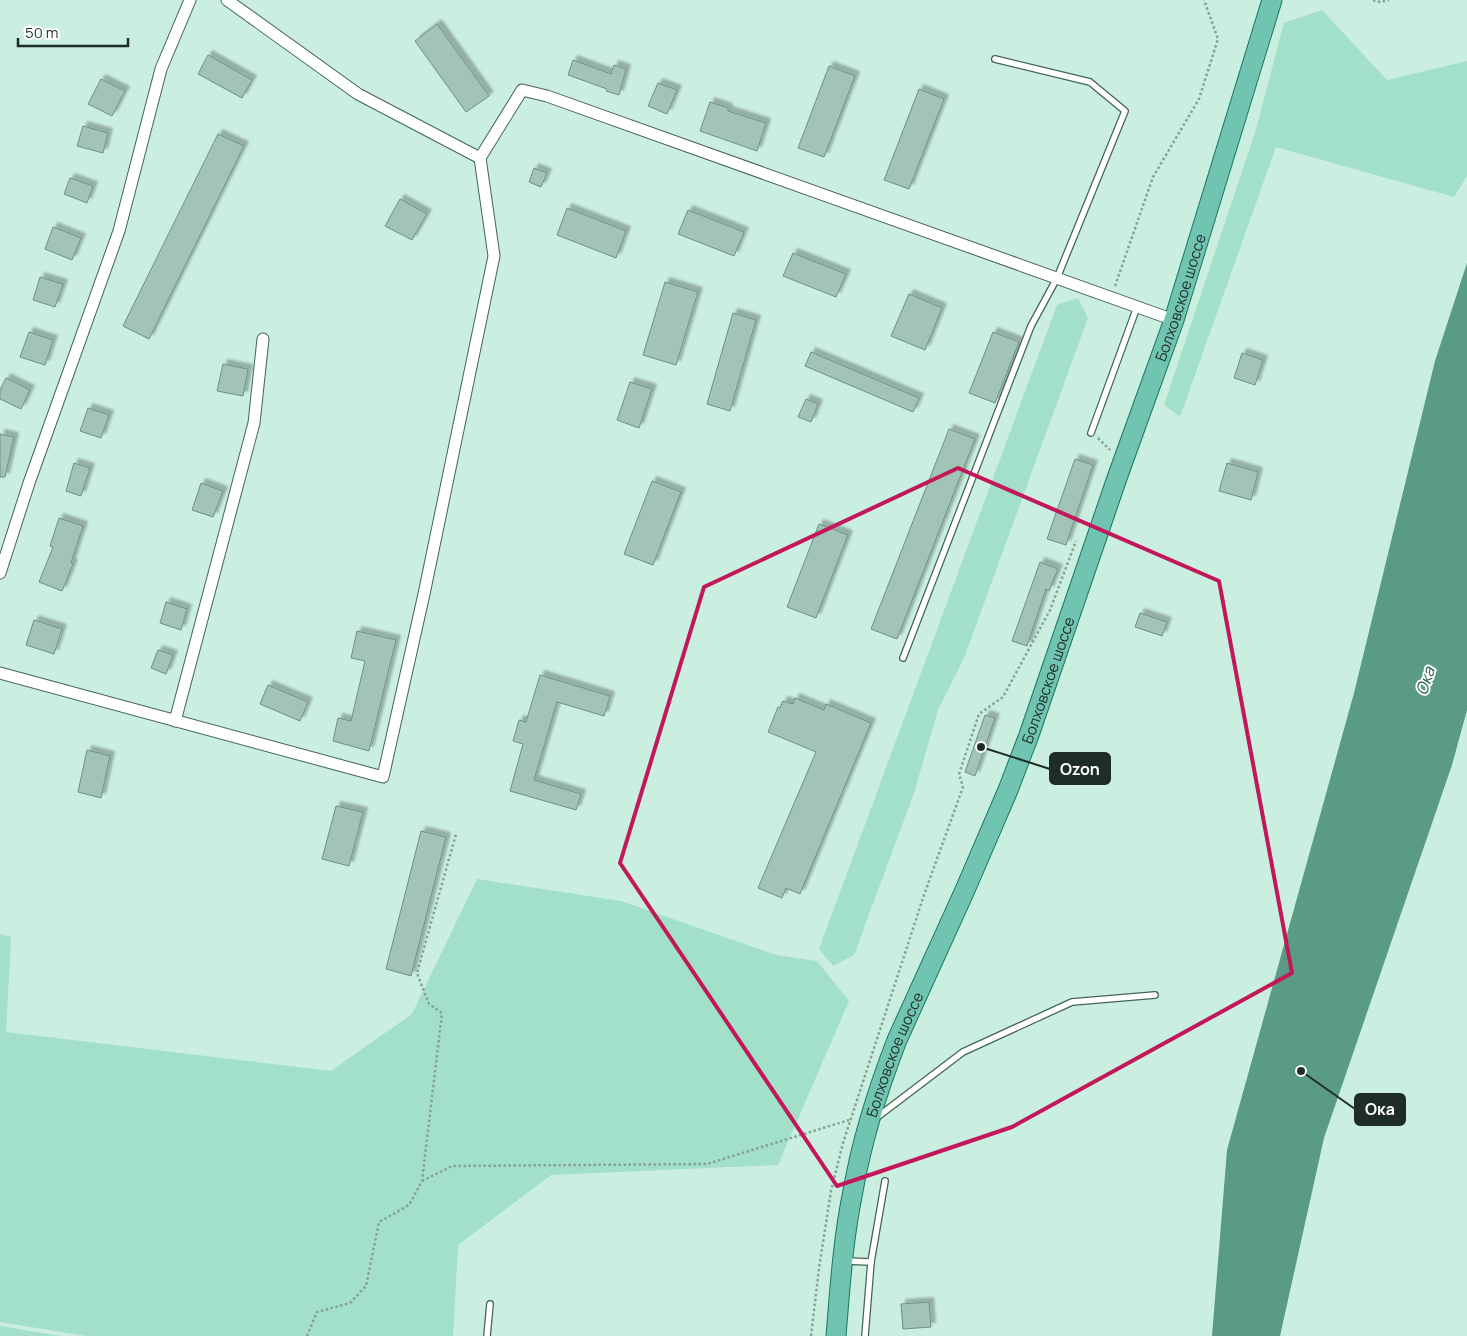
<svg xmlns="http://www.w3.org/2000/svg" width="1467" height="1336" font-family="Manrope,sans-serif">
	<style>
		.green { fill: #a3e0c9 }
		.water { fill: #599b84 }
		.building { fill: #a1c4b6; stroke: #6f9083; filter: url(#shadow) }
		.lines { fill: none; stroke-linecap: round; stroke-linejoin: round }
		.lane-casing { stroke: #446458; stroke-width: 8 }
		.street-casing { stroke: #446458; stroke-width: 13 }
		.primary-casing { stroke: #17775f; stroke-width: 21 }
		.path { stroke: #86a197; stroke-width: 2.5; stroke-dasharray: 2.5 2.5; stroke-linecap: butt }
		.lane { stroke: #fff; stroke-width: 5.5 }
		.street { stroke: #fff; stroke-width: 11 }
		.primary { stroke: #71c5b0; stroke-width: 19 }
		.marked { fill: none; stroke: #c2185b; stroke-width: 4; stroke-linejoin: round }
		.labels { text-anchor: middle; dominant-baseline: central; stroke-width: 4; stroke-linejoin: round; paint-order: stroke }
		.street-label { font-size: 15px; fill: #1f2d28; stroke: #fff }
		.water-label { font-size: 16px; font-style: italic; fill: #225846; stroke: #fff }
		.leader { fill: none; stroke: #1f2d28; stroke-width: 2 }
		.callout-dot { fill: #1f2d28; stroke: #fff; stroke-width: 2 }
		.callout { fill: #1f2d28; stroke: #1f2d28; stroke-width: 2 }
		.callout-label { font-size: 16px; text-anchor: middle; font-weight: bold; fill: #fff }
	</style>
	<defs>
		<filter id="shadow"><feDropShadow dx="4.5" dy="-4.5" stdDeviation="1" flood-color="#0004"/></filter>
	</defs>
	<rect width="100%" height="100%" fill="#caeee0"/>
	<!-- green -->
	<g class="green">
		<path d="M1322,10l65,70 80,-19v115l-13,21 -178,-50 -96,270 -16,-12 91,-272 29,-110z"/>
		<path d="M1078,298l10,20 -124,340 -26,52 -24,83 -60,162 -21,11 -14,-17 238,-644z"/>
		<path d="M477,879l144,22 155,54 41,6 32,40 -71,164 -227,10 -93,70 -5,91h-367l-86,-14v-388l11,3 -5,95 325,39 81,-57z"/>
		<path d="M0,1326l61,10h-61z"/>
	</g>
	<!-- water -->
	<path class="water" d="M1467,263v447l-15,55 -128,373 -44,198h-68l15,-186 127,-457 81,-332z"/>
	<!-- building -->
	<g class="building">
		<path d="M437,24l52,72 -23,16 -51,-71z"/>
		<path d="M208,55l44,25 -10,18 -44,-24z"/>
		<path d="M573,60l38,14 3,-9 12,4 -7,26 -13,-4 1,-2 -39,-14z"/>
		<path d="M829,66l26,10 -31,81 -26,-9z"/>
		<path d="M101,79l24,12 -13,25 -24,-12z"/>
		<path d="M658,83l19,7 -10,24 -19,-8z"/>
		<path d="M919,89l25,10 -35,90 -25,-9z"/>
		<path d="M710,102l18,6v3l38,12 -9,28 -57,-20z"/>
		<path d="M83,126l25,7 -5,20 -26,-7z"/>
		<path d="M218,134l26,12 -95,193 -26,-13z"/>
		<path d="M534,168l13,5 -6,14 -12,-5z"/>
		<path d="M70,178l23,8 -6,17 -23,-9z"/>
		<path d="M400,199l27,15 -15,26 -27,-14z"/>
		<path d="M567,208l59,23 -10,27 -59,-23z"/>
		<path d="M688,210l56,22 -10,24 -56,-22z"/>
		<path d="M53,227l28,11 -9,22 -27,-11z"/>
		<path d="M793,253l53,21 -10,23 -53,-21z"/>
		<path d="M40,277l23,7 -8,23 -22,-7z"/>
		<path d="M665,282l33,10 -22,73 -33,-10z"/>
		<path d="M909,294l33,14 -17,42 -34,-14z"/>
		<path d="M733,313l23,7 -26,91 -23,-7z"/>
		<path d="M29,332l24,8 -8,25 -25,-8z"/>
		<path d="M993,332l26,10 -24,61 -26,-10z"/>
		<path d="M811,352l108,46 -6,14 -108,-46z"/>
		<path d="M1242,353l21,7 -8,25 -21,-7z"/>
		<path d="M223,364l25,5 -5,27 -26,-5z"/>
		<path d="M6,378l24,12 -9,19 -21,-10v-9z"/>
		<path d="M630,382l22,7 -13,39 -22,-8z"/>
		<path d="M806,399l12,5 -7,18 -13,-5z"/>
		<path d="M88,408l21,7 -8,23 -21,-7z"/>
		<path d="M949,429l26,10 -78,200 -26,-10z"/>
		<path d="M0,434l14,3 -9,40h-5z"/>
		<path d="M1075,459l18,6 -27,80 -19,-6z"/>
		<path d="M74,463l16,5 -9,28 -15,-5z"/>
		<path d="M1227,463l31,9 -7,28 -32,-9z"/>
		<path d="M652,481l29,11 -28,73 -29,-11z"/>
		<path d="M201,483l22,8 -10,26 -21,-7z"/>
		<path d="M59,518l24,8 -12,37 2,1 -11,27 -23,-9 14,-35 -3,-1z"/>
		<path d="M819,524l29,11 -32,83 -29,-11z"/>
		<path d="M1040,562l18,7 -9,22 -3,-2 -19,57 -15,-5z"/>
		<path d="M166,602l21,7 -6,21 -21,-7z"/>
		<path d="M1140,613l27,9 -5,14 -27,-9z"/>
		<path d="M34,620l28,9 -8,25 -28,-9z"/>
		<path d="M357,631l39,9 -27,111 -36,-10 5,-23 13,3 14,-60 -14,-3z"/>
		<path d="M158,650l15,5 -7,19 -15,-6z"/>
		<path d="M540,675l70,21 -6,20 -47,-14 -23,78 47,14 -5,16 -66,-19 13,-47 -10,-3 6,-21 7,2z"/>
		<path d="M268,685l40,17 -8,19 -40,-17z"/>
		<path d="M795,698l29,12 2,-6 45,19 -71,171 -14,-6 -4,10 -24,-10 58,-136 -48,-20 10,-25 2,1 3,-7 10,3z"/>
		<path d="M985,715l10,3 -20,58 -10,-4z"/>
		<path d="M87,750l23,6 -9,42 -23,-6z"/>
		<path d="M336,806l27,6 -14,54 -27,-7z"/>
		<path d="M421,831l25,6 -35,139 -25,-7z"/>
		<path d="M929,1302l2,25 -28,2 -2,-25z"/>
	</g>
	<g class="lines">
		<defs>
			<g id="lane">
				<path d="M1091,433l46,-126"/>
				<path d="M903,658l128,-332 26,-48 68,-167 -35,-29 -95,-23"/>
				<path d="M876,1118l87,-66 109,-50 83,-7"/>
				<path d="M846,1261l25,1"/>
				<path d="M487,1336l3,-32"/>
				<path d="M865,1336l6,-74 14,-81"/>
			</g>
			<g id="street">
				<path d="M227,0l131,94 122,64"/>
				<path d="M0,573l29,-90 90,-252 42,-162 29,-69"/>
				<path d="M0,673l383,104 41,-183 70,-338 -14,-98 42,-68 25,6 627,224"/>
				<path d="M175,721l79,-298 9,-84"/>
			</g>
			<g id="primary">
				<path id="s1" d="M836,1336c4,-48 7,-97 17,-145 9,-52 25,-102 44,-151l68,-150 43,-100 21,-55 88,-257 57,-158 98,-320"/>
			</g>
		</defs>
		<!-- lane casing -->
		<use href="#lane" class="lane-casing"/>
		<!-- street casing -->
		<use href="#street" class="street-casing"/>
		<!-- primary casing -->
		<use href="#primary" class="primary-casing"/>
		<!-- path -->
		<g class="path">
			<path d="M1373,0l7,2 9,-2"/>
			<path d="M1115,286l38,-109 46,-78 19,-60 -14,-39"/>
			<path d="M1098,438l12,12"/>
			<path d="M422,1181l30,-15 255,-2 142,-44"/>
			<path d="M307,1336l10,-24 33,-9 16,-17 13,-64 30,-17 13,-24 20,-168 -13,-9 -12,-31 39,-139"/>
			<path d="M811,1336l8,-68 12,-77 12,-48 81,-248 39,-108 -4,-13 20,-60 24,-17 47,-87 26,-69"/>
		</g>
		<!-- lane -->
		<use href="#lane" class="lane"/>
		<!-- street -->
		<use href="#street" class="street"/>
		<!-- primary -->
		<use href="#primary" class="primary"/>
	</g>
	<!-- marked area -->
	<path class="marked" d="M958,468l261,113 73,392 -280,154 -175,59 -217,-323 84,-276z"/>
	<g class="labels">
		<!-- street labels -->
		<g class="street-label">
			<text stroke="none"><textPath href="#s1" startOffset="1099">Болховское шоссе</textPath></text>
			<text stroke="none"><textPath href="#s1" startOffset="694">Болховское шоссе</textPath></text>
			<text stroke="none"><textPath href="#s1" startOffset="289">Болховское шоссе</textPath></text>
		</g>
		<!-- water labels -->
		<g class="water-label">
			<text transform="translate(1425 681) rotate(-72)">Ока</text>
		</g>
	</g>
	<!-- callouts -->
	<path class="leader" d="M981 747L1050 769M1301 1071L1355 1109"/>
	<g class="callout-dot">
		<circle cx="981" cy="747" r="5"/>
		<circle cx="1301" cy="1071" r="5"/>
	</g>
	<g class="callout">
		<rect x="1050" y="753" width="60" height="31" rx="5"/>
		<rect x="1355" y="1094" width="50" height="31" rx="5"/>
	</g>
	<g class="callout-label">
		<text x="1080" y="775">Ozon</text>
		<text x="1380" y="1115">Ока</text>
	</g>
	<!-- scale -->
	<path d="M18 38v8h110v-8" fill="none" stroke="#1f2d28" stroke-width="2.5"/>
	<text x="25" y="38" font-size="15" fill="#1f2d28" stroke="#ffffff" stroke-width="4" paint-order="stroke">50 m</text>
</svg>
